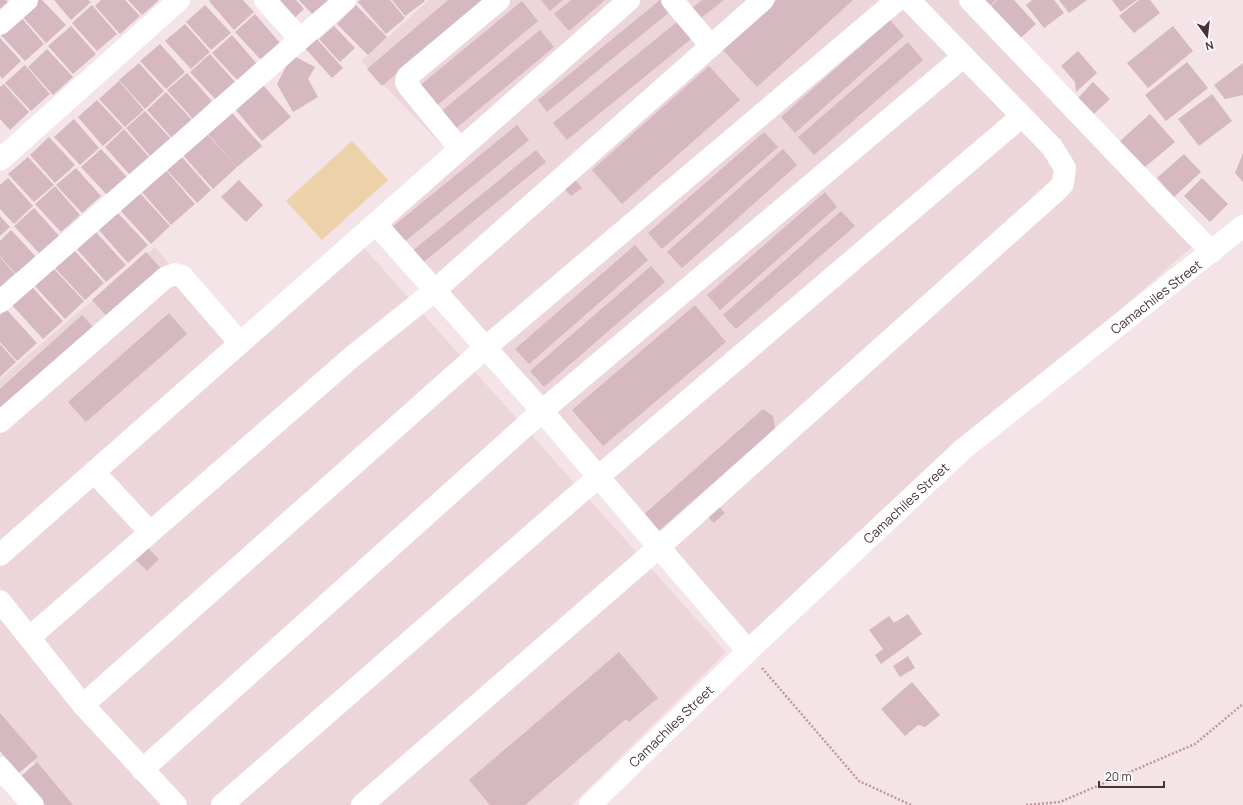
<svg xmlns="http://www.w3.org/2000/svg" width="1243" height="805" font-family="Manrope,sans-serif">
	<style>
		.residential { fill: #ecd6d9 }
		.green { fill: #ecd1a9 }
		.building { fill: #d6b8c0 }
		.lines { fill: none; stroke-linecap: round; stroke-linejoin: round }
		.path { stroke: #c3969f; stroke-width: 2.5; stroke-dasharray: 2 2; stroke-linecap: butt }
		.minor { stroke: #fff; stroke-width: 22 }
		.labels { text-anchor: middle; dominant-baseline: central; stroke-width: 3; stroke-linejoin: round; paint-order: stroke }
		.street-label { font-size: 13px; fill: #463338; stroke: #fff }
	</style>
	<rect width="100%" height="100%" fill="#f4e4e7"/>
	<!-- residential -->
	<g class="residential">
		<path d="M429,0h538l226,246 -444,388 -366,-411 72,-64 -94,-98z"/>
		<path d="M155,247l86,104 123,-103 362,404 -154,153h-500l-72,-80v-346z"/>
	</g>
	<!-- green -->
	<path class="green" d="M352,141l36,39 -66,60 -36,-39z"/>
	<!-- building -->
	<g class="building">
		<path d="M0,0h6l6,7 -12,11z"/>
		<path d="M37,0h5l24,25 -20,18 -25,-28z"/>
		<path d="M54,0h34l3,2 -20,18z"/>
		<path d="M101,0h24l15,16 -20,18 -25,-28z"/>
		<path d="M128,0h31l-17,15z"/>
		<path d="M210,0h33l11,12 -20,18 -25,-29z"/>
		<path d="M273,0h23l8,9 -17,16z"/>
		<path d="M299,0h33l-17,17z"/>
		<path d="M360,0h30l15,18 -19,16 -28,-32z"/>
		<path d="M392,0h32l1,1 -20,15z"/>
		<path d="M448,0h34l-100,86 -15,-17z"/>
		<path d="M541,0h22l-13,11z"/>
		<path d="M571,0h34l-36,31 -15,-17z"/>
		<path d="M660,0h3l9,10 -125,102 -9,-12z"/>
		<path d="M702,0h22l-23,18 -9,-10z"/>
		<path d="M777,0h76l-96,87 -34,-37z"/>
		<path d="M973,0h23l-12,12z"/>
		<path d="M997,0h17l22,24 -22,20 -29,-32z"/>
		<path d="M1032,0h22l10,13 -20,15 -18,-23z"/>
		<path d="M1059,0h28l-18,13z"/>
		<path d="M1112,0h25l-16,12z"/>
		<path d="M1139,0h11l10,13 -26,20 -15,-17z"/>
		<path d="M522,1l16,20 -104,87 -17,-20z"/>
		<path d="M92,5l25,29 -20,17 -25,-28z"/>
		<path d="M205,5l26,28 -20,17 -25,-28z"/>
		<path d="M356,5l31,32 -19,18 -31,-31z"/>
		<path d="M255,14l25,29 -19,17 -26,-28z"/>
		<path d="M19,15l25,29 -19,17 -25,-27z"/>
		<path d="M890,20l14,16 -109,97 -14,-16z"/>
		<path d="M678,21l13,18 -124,101 -14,-17z"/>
		<path d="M185,24l25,28 -19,17 -26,-28z"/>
		<path d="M71,26l25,28 -23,20 -25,-28z"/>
		<path d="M334,26l21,22 -15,14 -21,-23z"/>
		<path d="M1173,26l20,25 -45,37 -21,-25z"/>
		<path d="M540,30l14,17 -100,83 -15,-17z"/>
		<path d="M232,35l25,29 -19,17 -26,-28z"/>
		<path d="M315,37l28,31 -11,10 -29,-32z"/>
		<path d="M0,38l21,23 -19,18 -2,-3z"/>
		<path d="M908,42l15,18 -109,95 -16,-18z"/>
		<path d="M160,44l25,28 -19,17 -26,-28z"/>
		<path d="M47,49l26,28 -20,18 -25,-28z"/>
		<path d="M1078,51l19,22 -21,19 -1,-10 -14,-16z"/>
		<path d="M210,54l26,29 -20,17 -26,-28z"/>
		<path d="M292,55l23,12 -7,12 10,18 -25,15 -16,-28z"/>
		<path d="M1187,62l21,26 -42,33 -21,-26z"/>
		<path d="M139,63l25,28 -19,18 -26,-29z"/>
		<path d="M1243,63v32l-18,4 -11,-14z"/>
		<path d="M25,65l25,29 -19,17 -26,-28z"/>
		<path d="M709,66l31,34 -118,104 -30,-34z"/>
		<path d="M187,73l25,28 -19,18 -26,-29z"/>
		<path d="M119,81l25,29 -19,17 -26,-28z"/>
		<path d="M1093,82l17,17 -16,15 -16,-16z"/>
		<path d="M4,84l25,28 -19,18 -10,-11v-32z"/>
		<path d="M263,85l28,32 -29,24 -27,-32z"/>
		<path d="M166,92l26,28 -20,18 -25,-28z"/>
		<path d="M1212,94l20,27 -33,25 -21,-27z"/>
		<path d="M97,100l26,28 -20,18 -25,-29z"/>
		<path d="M145,111l26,28 -20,18 -25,-29z"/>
		<path d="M231,112l31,34 -25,21 -30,-34z"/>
		<path d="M1150,114l25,28 -30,25 -25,-26z"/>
		<path d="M74,119l25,29 -19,17 -26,-28z"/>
		<path d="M517,125l12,15 -126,103 -12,-15z"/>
		<path d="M124,129l26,29 -20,17 -25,-28z"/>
		<path d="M764,132l14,15 -116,102 -14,-16z"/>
		<path d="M206,133l31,34 -24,22 -31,-35z"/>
		<path d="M49,137l26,28 -20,18 -25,-28z"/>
		<path d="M101,149l26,28 -20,18 -26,-28z"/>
		<path d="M783,149l14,16 -115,103 -15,-16z"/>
		<path d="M536,150l10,12 -125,102 -10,-12z"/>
		<path d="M1243,153v29l-8,-9z"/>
		<path d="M1184,154l17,18 -27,25 -17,-19z"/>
		<path d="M181,156l30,34 -14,13 -31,-34z"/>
		<path d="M28,157l26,28 -20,17 -26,-28z"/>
		<path d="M76,168l25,28 -19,17 -26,-28z"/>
		<path d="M165,169l30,35 -24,21 -30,-34z"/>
		<path d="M571,175l11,13 -11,8 -10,-11z"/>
		<path d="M8,178l25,28 -19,18 -14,-15v-24z"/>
		<path d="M1202,178l26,26 -18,18 -26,-26z"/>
		<path d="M239,180l24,25 -17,17 -25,-25z"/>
		<path d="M55,186l25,29 -19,17 -26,-28z"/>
		<path d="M139,192l31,34 -19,18 -31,-34z"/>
		<path d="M825,192l12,15 -117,103 -13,-15z"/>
		<path d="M34,208l26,29 -20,17 -26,-28z"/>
		<path d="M841,211l14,15 -119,103 -13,-14z"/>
		<path d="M117,212l31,33 -20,18 -30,-34z"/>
		<path d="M0,216l10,11 -10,9z"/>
		<path d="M11,230l26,28 -19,18 -18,-20v-15z"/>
		<path d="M95,231l31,34 -20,17 -30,-34z"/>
		<path d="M635,245l13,15 -119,104 -14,-15z"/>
		<path d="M73,249l31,34 -19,17 -31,-33z"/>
		<path d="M146,252l18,20 -54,48 -18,-20z"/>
		<path d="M0,257l15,17 -15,13z"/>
		<path d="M651,266l14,16 -121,105 -14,-16z"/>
		<path d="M53,268l31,33 -19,18 -31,-34z"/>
		<path d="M32,287l31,34 -20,18 -31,-34z"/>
		<path d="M695,305l31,37 -123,104 -31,-36z"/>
		<path d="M6,309l31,34 -20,18 -17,-19v-27z"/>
		<path d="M169,313l18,21 -101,88 -18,-20z"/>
		<path d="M82,315l15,16 -97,87v-29z"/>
		<path d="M0,344l16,18 -16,15z"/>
		<path d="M763,409l10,7 2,13 -119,104 -15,-16z"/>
		<path d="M717,504l8,9 -11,10 -9,-9z"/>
		<path d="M148,548l11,11 -12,12 -11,-11z"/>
		<path d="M908,614l14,20 -41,30 -6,-9 8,-6 -14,-19 20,-14 5,7z"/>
		<path d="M619,652l39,46 -29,24 -3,-3 -101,86h-35l-21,-25z"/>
		<path d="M908,656l7,12 -15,9 -7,-11z"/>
		<path d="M912,682l28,33 -15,12 -7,-2 -13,11 -24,-27z"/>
		<path d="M0,713l38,44 -19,16 -19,-22z"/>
		<path d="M37,762l36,43h-30l-23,-28z"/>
	</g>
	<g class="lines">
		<!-- path -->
		<g class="path">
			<path d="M762,668l97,113 52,24"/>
			<path d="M1026,805l34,-3 135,-58 48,-40"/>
		</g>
		<!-- minor -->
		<g class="minor">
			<path d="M265,0l35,39"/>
			<path d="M672,0l39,46"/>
			<path d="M970,0c81,84 160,169 242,252"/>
			<path d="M0,24l27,-24"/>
			<path d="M459,148l-50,-61 -3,-5 1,-5 92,-77"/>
			<path d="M0,160l179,-160"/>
			<path d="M376,224l166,187 206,240"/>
			<path d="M0,302l345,-302"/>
			<path d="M0,422l165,-144 10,-4 7,2 58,67"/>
			<path d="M94,472l56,60"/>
			<path d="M0,555l629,-555"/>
			<path d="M0,601l83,104 93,100"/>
			<path d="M30,637l323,-281 81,-65 329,-291"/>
			<path d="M83,705l402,-357 412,-348"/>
			<path d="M0,768l33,37"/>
			<path d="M142,770l400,-359 421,-354"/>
			<path d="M222,805l376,-328 423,-360"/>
			<path d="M362,805l296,-257 397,-356 8,-8 2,-16 -13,-21 -143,-147"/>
			<path d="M590,805l158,-154 214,-201 281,-224"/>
		</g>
	</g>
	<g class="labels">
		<!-- street labels -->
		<g class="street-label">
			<text transform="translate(1156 297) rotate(-38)">Camachiles Street</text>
			<text transform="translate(906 503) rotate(-43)">Camachiles Street</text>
			<text transform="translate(671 726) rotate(-44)">Camachiles Street</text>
		</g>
	</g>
	<!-- north arrow -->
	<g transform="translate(1207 36) rotate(165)" stroke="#ffffff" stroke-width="3" paint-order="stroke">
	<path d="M0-3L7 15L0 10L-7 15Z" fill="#463338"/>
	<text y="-6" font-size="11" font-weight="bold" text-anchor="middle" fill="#463338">N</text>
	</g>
	<!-- scale -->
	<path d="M1099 781v6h65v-6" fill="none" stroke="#463338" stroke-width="2"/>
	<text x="1105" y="781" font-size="12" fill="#463338" stroke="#ffffff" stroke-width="3" paint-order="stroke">20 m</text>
</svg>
